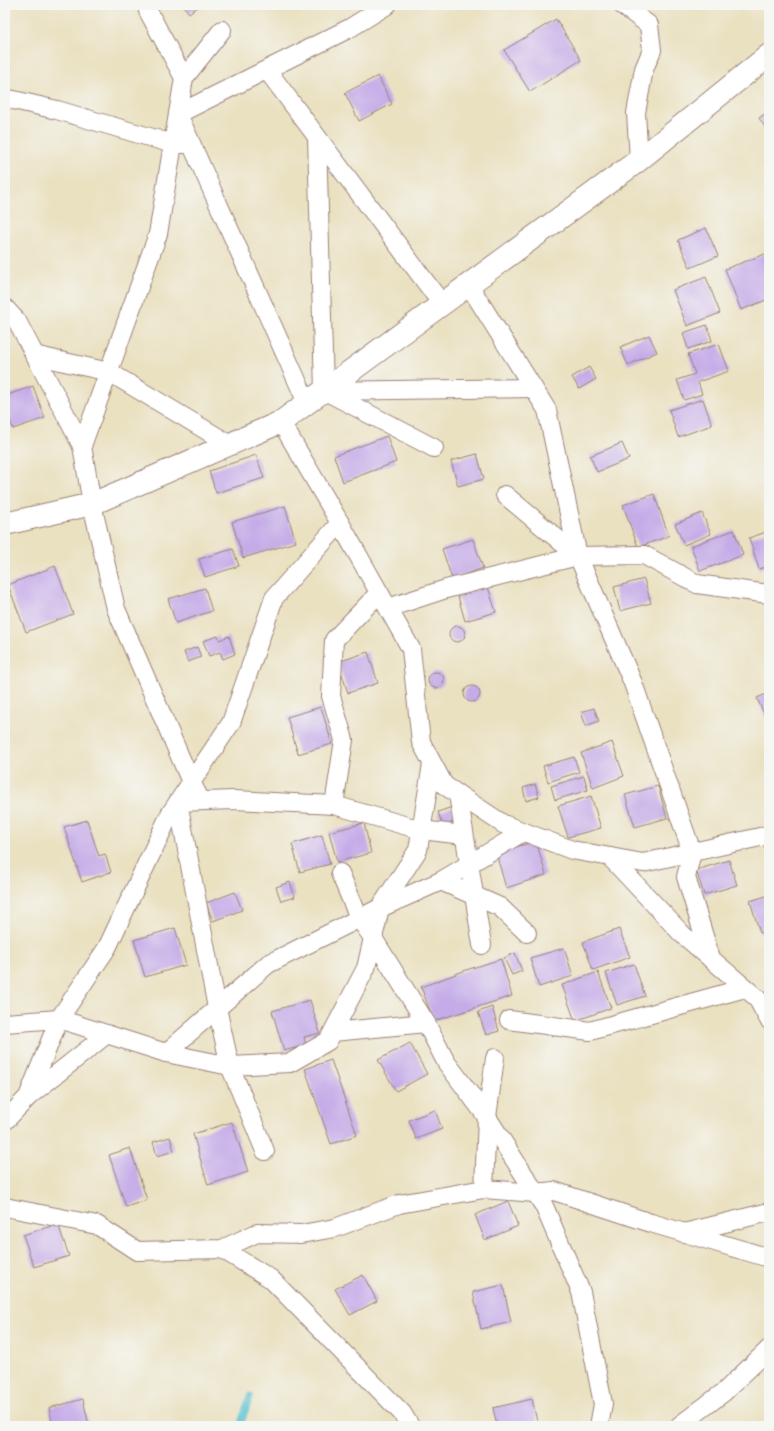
<svg xmlns="http://www.w3.org/2000/svg" width="774" height="1431" font-family="'Shantell Sans',sans-serif">
	<style>
		.lines { fill: none; stroke-linecap: round; stroke-linejoin: round }
		.stream { stroke: #51bdcc; stroke-width: 7 }
		.building { fill: #c5ace8 }
		.minor-casing { stroke: #9a8076; stroke-width: 20 }
		.tertiary-casing { stroke: #9a8076; stroke-width: 24 }
		.minor { stroke: #fff; stroke-width: 18 }
		.tertiary { stroke: #fff; stroke-width: 22 }
	</style>
	<rect width="100%" height="100%" fill="#f6f6f2"/>
	<filter id="ink" filterUnits="userSpaceOnUse"><feTurbulence type="fractalNoise" baseFrequency=".025" numOctaves="2"/><feDisplacementMap in="SourceGraphic" scale="8" xChannelSelector="R" yChannelSelector="G"/><feConvolveMatrix kernelMatrix="1 2 1 2 8 2 1 2 1" color-interpolation-filters="sRGB"/></filter>
	<filter id="wash" filterUnits="userSpaceOnUse"><feTurbulence type="fractalNoise" baseFrequency=".012" numOctaves="4" result="noise"/><feDisplacementMap in="SourceGraphic" scale="16" xChannelSelector="R" yChannelSelector="G"/><feGaussianBlur stdDeviation="0.9" result="paint"/><feColorMatrix in="noise" values="0 0 0 0 0 0 0 0 0 0 0 0 0 0 0 0 0 1.4 0 .05"/><feComposite in="paint" operator="in"/></filter>
	<g filter="url(#wash)">
		<rect width="100%" height="100%" fill="#eae1c1"/>
		<g class="lines">
			<!-- stream -->
			<path class="stream" d="M240,1426l10,-30"/>
		</g>
		<g id="blocks">
			<!-- building -->
			<g class="building">
				<path d="M183,5h18l-12,8z"/>
				<path d="M556,19l25,41 -51,32 -26,-42z"/>
				<path d="M378,76l14,28 -33,17 -14,-28z"/>
				<path d="M769,111v22l-10,-15z"/>
				<path d="M706,228l12,28 -28,12 -12,-28z"/>
				<path d="M768,253l1,3v43l-28,11 -16,-41z"/>
				<path d="M706,277l14,36 -33,13 -14,-36z"/>
				<path d="M707,325l5,16 -24,8 -5,-16z"/>
				<path d="M649,335l8,17 -29,13 -8,-18z"/>
				<path d="M719,344l10,27 -31,11 4,12 -18,6 -7,-20 18,-6 -7,-20z"/>
				<path d="M589,367l7,12 -17,10 -7,-12z"/>
				<path d="M33,386l12,32 -32,11 -8,-24v-9z"/>
				<path d="M703,399l9,26 -34,12 -9,-27z"/>
				<path d="M387,436l9,26 -53,20 -9,-26z"/>
				<path d="M622,443l7,16 -32,13 -7,-16z"/>
				<path d="M477,454l7,25 -26,7 -7,-25z"/>
				<path d="M256,455l8,23 -48,15 -7,-22z"/>
				<path d="M654,494l15,42 -31,11 -15,-42z"/>
				<path d="M285,506l11,36 -53,16 -11,-36z"/>
				<path d="M702,513l9,21 -27,11 -9,-21z"/>
				<path d="M734,530l9,25 -43,16 -9,-25z"/>
				<path d="M769,531v35l-10,3 -10,-31z"/>
				<path d="M473,539l10,29 -31,11 -10,-30z"/>
				<path d="M233,549l6,17 -34,11 -6,-18z"/>
				<path d="M55,566l18,48 -47,18 -18,-47z"/>
				<path d="M644,579l7,24 -31,8 -6,-24z"/>
				<path d="M487,584l9,28 -31,9 -8,-28z"/>
				<path d="M205,588l7,23 -36,12 -8,-24z"/>
				<circle cx="457" cy="634" r="8"/>
				<path d="M218,636l1,4 10,-4 6,18 -12,5 -3,-7 -11,4 -6,-15z"/>
				<path d="M197,647l4,10 -13,5 -4,-10z"/>
				<path d="M368,652l10,31 -30,10 -10,-31z"/>
				<circle cx="436" cy="680" r="8"/>
				<circle cx="472" cy="694" r="8"/>
				<path d="M769,693v27l-2,1 -10,-23z"/>
				<path d="M321,707l11,37 -34,10 -11,-37z"/>
				<path d="M594,708l5,13 -13,5 -5,-14z"/>
				<path d="M612,742l12,34 -31,12 -12,-35z"/>
				<path d="M574,757l5,15 -31,10 -5,-16z"/>
				<path d="M584,776l4,14 -33,10 -4,-14z"/>
				<path d="M535,784l4,13 -13,4 -3,-13z"/>
				<path d="M658,786l9,32 -32,9 -10,-32z"/>
				<path d="M591,796l10,32 -33,9 -10,-31z"/>
				<path d="M452,807l4,14 -13,5 -5,-14z"/>
				<path d="M87,820l12,36 6,-2 6,18 -29,10 -18,-55z"/>
				<path d="M364,823l7,30 -34,9 -8,-30z"/>
				<path d="M322,835l8,29 -30,8 -8,-28z"/>
				<path d="M536,841l10,34 -40,13 -10,-35z"/>
				<path d="M729,860l8,25 -33,10 -8,-25z"/>
				<path d="M290,882l5,15 -14,4 -5,-14z"/>
				<path d="M235,892l7,18 -29,11 -7,-18z"/>
				<path d="M769,895v35l-9,3 -10,-32z"/>
				<path d="M175,928l11,37 -41,12 -11,-37z"/>
				<path d="M619,929l11,28 -37,13 -10,-28z"/>
				<path d="M564,948l9,28 -34,11 -9,-29z"/>
				<path d="M515,953l7,18 -10,4 -8,-17z"/>
				<path d="M501,959l11,37 -78,25 -13,-34 48,-18z"/>
				<path d="M634,964l11,32 -28,9 -11,-32z"/>
				<path d="M598,972l13,36 -36,13 -13,-36z"/>
				<path d="M310,1000l10,33 -16,4 2,8 -22,6 -12,-40z"/>
				<path d="M492,1007l7,24 -13,4 -8,-23z"/>
				<path d="M410,1043l17,31 -31,17 -18,-31z"/>
				<path d="M331,1060l26,75 -26,9 -26,-75z"/>
				<path d="M435,1110l7,19 -26,10 -7,-19z"/>
				<path d="M232,1122l16,50 -40,13 -15,-51z"/>
				<path d="M170,1137l4,14 -17,5 -4,-14z"/>
				<path d="M130,1148l17,52 -21,7 -17,-52z"/>
				<path d="M508,1201l10,25 -33,14 -10,-25z"/>
				<path d="M58,1224l11,32 -35,11 -11,-32z"/>
				<path d="M363,1275l14,26 -27,14 -15,-26z"/>
				<path d="M503,1285l8,37 -30,7 -8,-37z"/>
				<path d="M83,1399l6,27h-36l-4,-18z"/>
				<path d="M532,1399l6,27h-41l-4,-18z"/>
			</g>
		</g>
	</g>
	<g filter="url(#ink)">
		<use href="#blocks" fill-opacity="0" stroke="#9a8076" stroke-width="1"/>
		<g class="lines">
			<defs>
				<g id="minor">
					<path d="M148,5v6l36,67"/>
					<path d="M622,5l27,20 3,25 -8,19 -8,44 3,47"/>
					<path d="M267,70l175,234"/>
					<path d="M5,98l52,12 116,34h12"/>
					<path d="M317,137l7,254"/>
					<path d="M469,285l78,125 31,146 55,127 59,169 -6,25 25,82"/>
					<path d="M5,308l12,13 65,125"/>
					<path d="M34,355l75,17 120,72"/>
					<path d="M324,391l209,-3"/>
					<path d="M327,392l107,56"/>
					<path d="M307,403l-129,-289 172,-86 37,-23"/>
					<path d="M505,495l73,61 66,-1 53,29 72,10"/>
					<path d="M340,523l71,126 10,93 23,43 59,39 69,26 71,13 126,-28"/>
					<path d="M388,608l58,-19 132,-33"/>
					<path d="M458,794l24,151"/>
					<path d="M201,801l-10,-19 -75,-173 -24,-105 -10,-58 76,-212 26,-156 38,-48"/>
					<path d="M334,805l10,-65 -13,-44 3,-56 45,-47"/>
					<path d="M610,857l72,77 75,64 12,22"/>
					<path d="M340,873l19,45 14,20 53,85 20,39 41,55 57,89 37,86 22,112 -4,22"/>
					<path d="M441,881l59,26 27,26"/>
					<path d="M509,1020l81,11 155,-43"/>
					<path d="M5,1023l54,-4 107,34 64,13 60,-3 38,-22 38,-73 14,-60 38,-58 14,-86"/>
					<path d="M333,1032l93,-9"/>
					<path d="M166,1053l102,-89 112,-56 61,-27 82,-49"/>
					<path d="M29,1096l78,-62"/>
					<path d="M5,1121l23,-24 31,-78 48,-71 63,-134 61,-91 43,-125 66,-75 -59,-101"/>
					<path d="M265,1151l-35,-85 -13,-58 -39,-206 56,-2 100,5 87,25 43,5"/>
					<path d="M484,1189l3,-72 8,-59"/>
					<path d="M5,1207l92,18 40,26 85,-2 35,-16 44,1 34,-6 64,-24 85,-15 52,4 18,-2 97,32 118,35"/>
					<path d="M684,1233l85,-21"/>
					<path d="M222,1249l49,30 131,134 8,13"/>
					<path d="M679,1426l45,-34 45,-43"/>
				</g>
				<path id="tertiary" d="M5,524l87,-20 189,-82 358,-262 130,-105"/>
			</defs>
			<!-- minor casing -->
			<use href="#minor" class="minor-casing"/>
			<!-- tertiary casing -->
			<use href="#tertiary" class="tertiary-casing"/>
			<!-- minor -->
			<use href="#minor" class="minor"/>
			<!-- tertiary -->
			<use href="#tertiary" class="tertiary"/>
		</g>
	</g>
	<!-- margin -->
	<rect width="774" height="1431" fill="none" stroke="#f6f6f2" stroke-width="20"/>
</svg>
